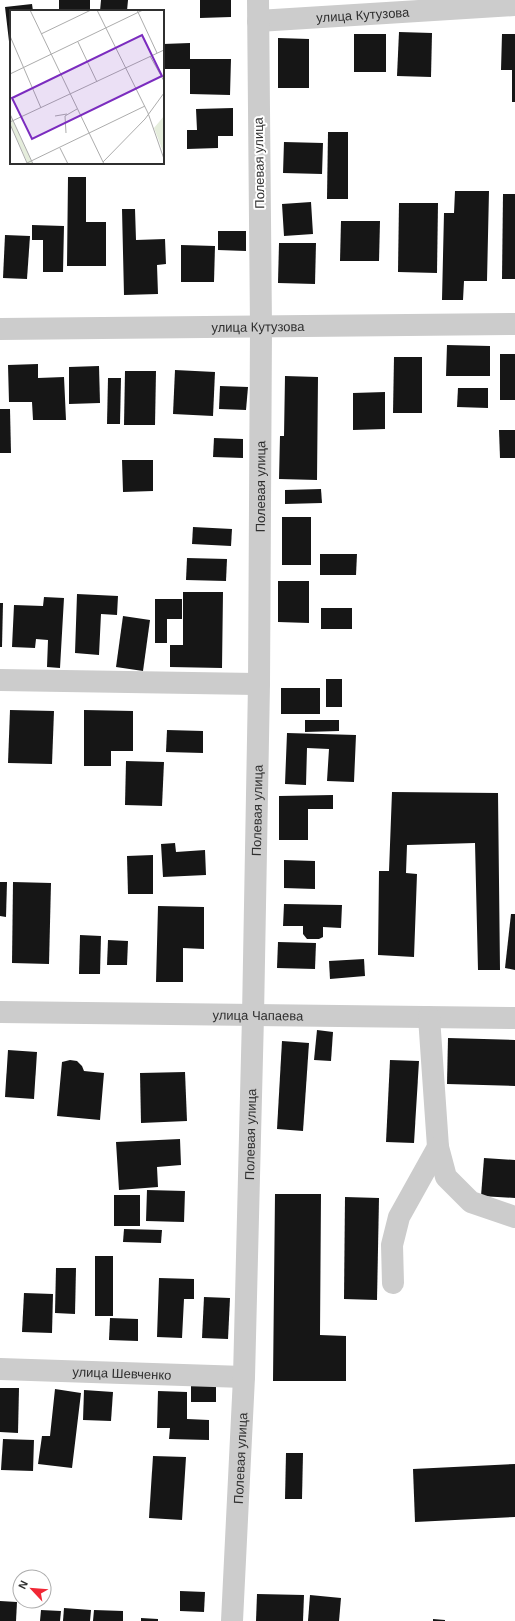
<svg xmlns="http://www.w3.org/2000/svg" width="515" height="1621" font-family="Helvetica,sans-serif">
	<style>
		.building { fill: #161616 }
		.lines { fill: none; stroke-linecap: round; stroke-linejoin: round }
		.minor { stroke: #ccc; stroke-width: 22 }
		.labels { text-anchor: middle; dominant-baseline: central; stroke-width: 4; stroke-linejoin: round; paint-order: stroke }
		.street-label { font-size: 13px; fill: #2f2f2f; stroke: #fff }
		.inset-road { fill: none; stroke: #acacac; stroke-width: 1 }
		.view { fill: #7b2cbf; fill-opacity: 0.15; stroke: #7b2cbf; stroke-width: 2 }
		.inset-edge { fill: none; stroke: #2f2f2f; stroke-width: 2 }
	</style>
	<rect width="100%" height="100%" fill="#fff"/>
	<!-- building -->
	<g class="building">
		<rect x="59" y="0" width="31" height="11"/>
		<path d="M101,0h27l-1,11h-27z"/>
		<path d="M200,0h31v17l-31,1z"/>
		<path d="M32,4l1,7h-22l-1,39 -5,-43z"/>
		<path d="M399,32l33,1 -1,44 -34,-1z"/>
		<rect x="354" y="34" width="32" height="38"/>
		<path d="M502,34h13v68h-3v-32h-11z"/>
		<path d="M278,38l31,1v49h-31z"/>
		<path d="M190,43v16h41l-1,36 -40,-1v-25h-27v-25z"/>
		<path d="M233,108v28h-15v12l-31,1v-19h10l-1,-21z"/>
		<path d="M328,132h20v67h-21z"/>
		<path d="M284,142l39,1 -1,31 -39,-1z"/>
		<path d="M68,177h18v45h20v44h-39z"/>
		<path d="M455,191h34l-2,90h-23l-1,19h-21l2,-87h10z"/>
		<path d="M503,194h12v85h-13z"/>
		<path d="M311,202l2,32 -29,2 -2,-32z"/>
		<path d="M399,203h39l-1,70 -39,-1z"/>
		<path d="M122,209h13l1,31 29,-1 1,25 -9,1 1,29 -34,1z"/>
		<path d="M341,221h39l-1,40h-39z"/>
		<path d="M32,225l32,1 -1,46h-20v-32h-11z"/>
		<path d="M218,231h28v20l-28,-1z"/>
		<path d="M5,235l25,1 -3,43 -24,-1z"/>
		<path d="M279,243h37l-1,41 -37,-1z"/>
		<path d="M181,245l34,1 -1,36h-33z"/>
		<path d="M447,345l43,1v30h-44z"/>
		<rect x="500" y="354" width="15" height="46"/>
		<path d="M394,357h28v56h-29z"/>
		<path d="M38,364v14l26,-1 2,43h-33l-1,-18h-23l-1,-37z"/>
		<path d="M99,366l1,37 -31,1v-37z"/>
		<path d="M175,370l40,2 -2,44 -40,-2z"/>
		<path d="M125,371h31l-1,54h-31z"/>
		<path d="M285,376l33,1 -1,103 -38,-1 1,-43h4z"/>
		<path d="M108,378h13l-1,46h-13z"/>
		<path d="M220,386l28,1 -2,23 -27,-1z"/>
		<path d="M458,388h30v20l-31,-1z"/>
		<path d="M385,392v37l-32,1v-37z"/>
		<path d="M0,409h10l1,44h-11z"/>
		<path d="M499,430h16v28h-15z"/>
		<path d="M214,438l29,1v19l-30,-1z"/>
		<path d="M122,460h31v31l-30,1z"/>
		<path d="M321,489l1,14 -37,1v-14z"/>
		<rect x="282" y="517" width="29" height="48"/>
		<path d="M193,527l39,2 -1,17 -39,-2z"/>
		<path d="M320,554h37l-1,21h-36z"/>
		<path d="M187,558l40,1 -1,22 -40,-1z"/>
		<path d="M278,581h31v42l-31,-1z"/>
		<path d="M183,592h40l-1,76 -52,-1v-22h13z"/>
		<path d="M77,594l41,2 -1,19 -16,-1 -2,41 -24,-2z"/>
		<path d="M44,597l20,1 -4,70 -13,-1 1,-27 -12,-1 -1,9 -23,-1 2,-42 29,1z"/>
		<path d="M155,599h27v20h-15v24h-12z"/>
		<path d="M0,603h3l-1,44h-2z"/>
		<rect x="321" y="608" width="31" height="21"/>
		<path d="M123,616l27,4 -7,51 -27,-4z"/>
		<rect x="326" y="679" width="16" height="28"/>
		<rect x="281" y="688" width="39" height="26"/>
		<path d="M10,710l44,1 -2,53 -44,-1z"/>
		<path d="M84,710l49,1v40h-22v15h-27z"/>
		<path d="M305,720h34v11l-34,1z"/>
		<path d="M167,730l36,1v22l-37,-1z"/>
		<path d="M287,733l69,2 -2,47 -27,-1 2,-32 -22,-1 -1,37 -21,-1z"/>
		<path d="M126,761l38,1 -2,44 -37,-1z"/>
		<path d="M392,792l106,1 2,177h-22l-3,-127 -68,2 -1,28 11,1 -3,83 -36,-2 1,-84h10z"/>
		<path d="M333,795v14h-25v31h-29v-44z"/>
		<path d="M175,843l1,9 29,-2 1,25 -43,2 -2,-33z"/>
		<path d="M153,855v39h-25l-1,-38z"/>
		<path d="M284,860l31,1v28l-31,-1z"/>
		<path d="M0,882h7l-1,35 -6,-1z"/>
		<path d="M13,882l38,1 -2,81 -37,-1z"/>
		<path d="M284,904l58,1 -1,23 -18,-1v10l-4,2h-12l-4,-5v-8h-20z"/>
		<path d="M158,906l46,1v42l-21,-1v34h-27z"/>
		<path d="M511,914h4v56l-10,-2z"/>
		<path d="M80,935l21,1 -1,38h-21z"/>
		<path d="M108,940l20,1 -1,24h-20z"/>
		<path d="M278,942l38,1 -1,26 -38,-1z"/>
		<path d="M364,959l1,17 -35,3 -1,-18z"/>
		<path d="M317,1030l16,2 -2,29 -17,-1z"/>
		<path d="M448,1038l67,2v46l-68,-2z"/>
		<path d="M282,1041l27,2 -6,88 -26,-2z"/>
		<path d="M8,1050l29,2 -3,47 -29,-2z"/>
		<path d="M70,1060l7,1 5,5 2,5 20,2 -4,47 -43,-4 5,-54z"/>
		<path d="M390,1060l29,1 -5,82 -28,-1z"/>
		<path d="M185,1072l2,49 -46,2 -1,-50z"/>
		<path d="M180,1139l1,26 -24,2 1,20 -39,3 -3,-48z"/>
		<path d="M484,1158l31,2v38l-34,-2z"/>
		<path d="M147,1190l38,1 -1,31 -38,-1z"/>
		<path d="M275,1194h46l-1,141 26,1v45h-73z"/>
		<rect x="114" y="1195" width="26" height="31"/>
		<path d="M345,1197l34,1 -2,102 -33,-1z"/>
		<path d="M124,1229l38,1 -1,13 -38,-1z"/>
		<rect x="95" y="1256" width="18" height="60"/>
		<path d="M56,1268h20l-1,46 -20,-1z"/>
		<path d="M159,1278l35,1v20h-10l-2,39 -25,-1z"/>
		<path d="M24,1293l29,1 -1,39 -30,-1z"/>
		<path d="M204,1297l26,1 -2,41 -26,-1z"/>
		<path d="M110,1318l28,1v22l-29,-1z"/>
		<path d="M191,1384l25,1v17h-25z"/>
		<path d="M0,1388h19l-1,45 -18,-1z"/>
		<path d="M55,1389l26,4 -9,75 -34,-4 4,-28h8z"/>
		<path d="M84,1390l29,2 -2,29 -28,-1z"/>
		<path d="M158,1391l29,1v27l22,1v20l-40,-1 1,-11h-13z"/>
		<path d="M3,1439l31,1 -1,31 -32,-1z"/>
		<path d="M286,1453h17l-1,46h-17z"/>
		<path d="M153,1456l33,1 -4,63 -33,-2z"/>
		<path d="M515,1464v53l-100,5 -2,-53z"/>
		<path d="M180,1591l25,1 -1,20 -24,-1z"/>
		<path d="M257,1594l47,1 -1,26h-47z"/>
		<path d="M310,1595l31,3 -2,23h-31z"/>
		<path d="M0,1601l17,1 -1,19h-16z"/>
		<path d="M64,1608l27,2 -1,11h-27z"/>
		<path d="M41,1610l20,1 -1,10h-20z"/>
		<path d="M94,1610l29,1v10h-30z"/>
		<path d="M141,1618l17,1v2h-17z"/>
		<path d="M433,1619l12,1v1h-12z"/>
	</g>
	<g class="lines">
		<!-- minor -->
		<g class="minor">
			<path id="s1" d="M258,21l257,-16"/>
			<path id="s2" d="M0,329l515,-5"/>
			<path d="M0,680l259,4"/>
			<path id="s3" d="M0,1012l515,6"/>
			<path d="M429,1017l9,130 8,30 25,25 44,15"/>
			<path d="M393,1283l-1,-38 7,-28 39,-70"/>
			<path id="s4" d="M0,1369l244,8"/>
			<path id="s5" d="M232,1621l12,-244 9,-361 6,-332 2,-356 -3,-328"/>
		</g>
	</g>
	<g class="labels">
		<!-- street labels -->
		<g class="street-label">
			<text stroke="none"><textPath href="#s1" startOffset="105">улица Кутузова</textPath></text>
			<text transform="translate(259 163) rotate(-91)">Полевая улица</text>
			<text stroke="none"><textPath href="#s2" startOffset="258">улица Кутузова</textPath></text>
			<text stroke="none"><textPath href="#s5" startOffset="1135">Полевая улица</textPath></text>
			<text stroke="none"><textPath href="#s5" startOffset="811">Полевая улица</textPath></text>
			<text stroke="none"><textPath href="#s3" startOffset="258">улица Чапаева</textPath></text>
			<text stroke="none"><textPath href="#s5" startOffset="487">Полевая улица</textPath></text>
			<text stroke="none"><textPath href="#s4" startOffset="122">улица Шевченко</textPath></text>
			<text stroke="none"><textPath href="#s5" startOffset="163">Полевая улица</textPath></text>
		</g>
	</g>
	<!-- overview -->
	<g transform="translate(10 10)">
		<rect width="154" height="154" fill="#fff"/>
		<path d="M0,104l23,50h-5l-18,-40zM154,106v38l-10,-26z" fill="#e5eddc"/>
		<path class="inset-road" d="M20,0l74,154M87,0l51,103 16,46M127,0l20,43M31,24l50,-24M0,26l31,72M68,32l19,40M140,46l14,25M0,64l133,-64M0,104l23,50M45,106l12,-2M0,112l154,-72M0,114l17,39M56,123l-1,-17 12,-7M50,138l8,16M93,152l42,-43 19,-26M17,153l118,-57"/>
		<path class="view" d="M132,25l20,41 -130,63 -20,-41z"/>
		<rect width="154" height="154" class="inset-edge"/>
	</g>
	<!-- north arrow -->
	<g transform="translate(32 1589) rotate(296)"><circle r="19" fill="#ffffff" stroke="#acacac"/>
	<path d="M0-3L7 15L0 10L-7 15Z" fill="#f02735"/>
	<text y="-6" font-size="11" font-weight="bold" text-anchor="middle" fill="#2f2f2f">N</text>
	</g>
</svg>
